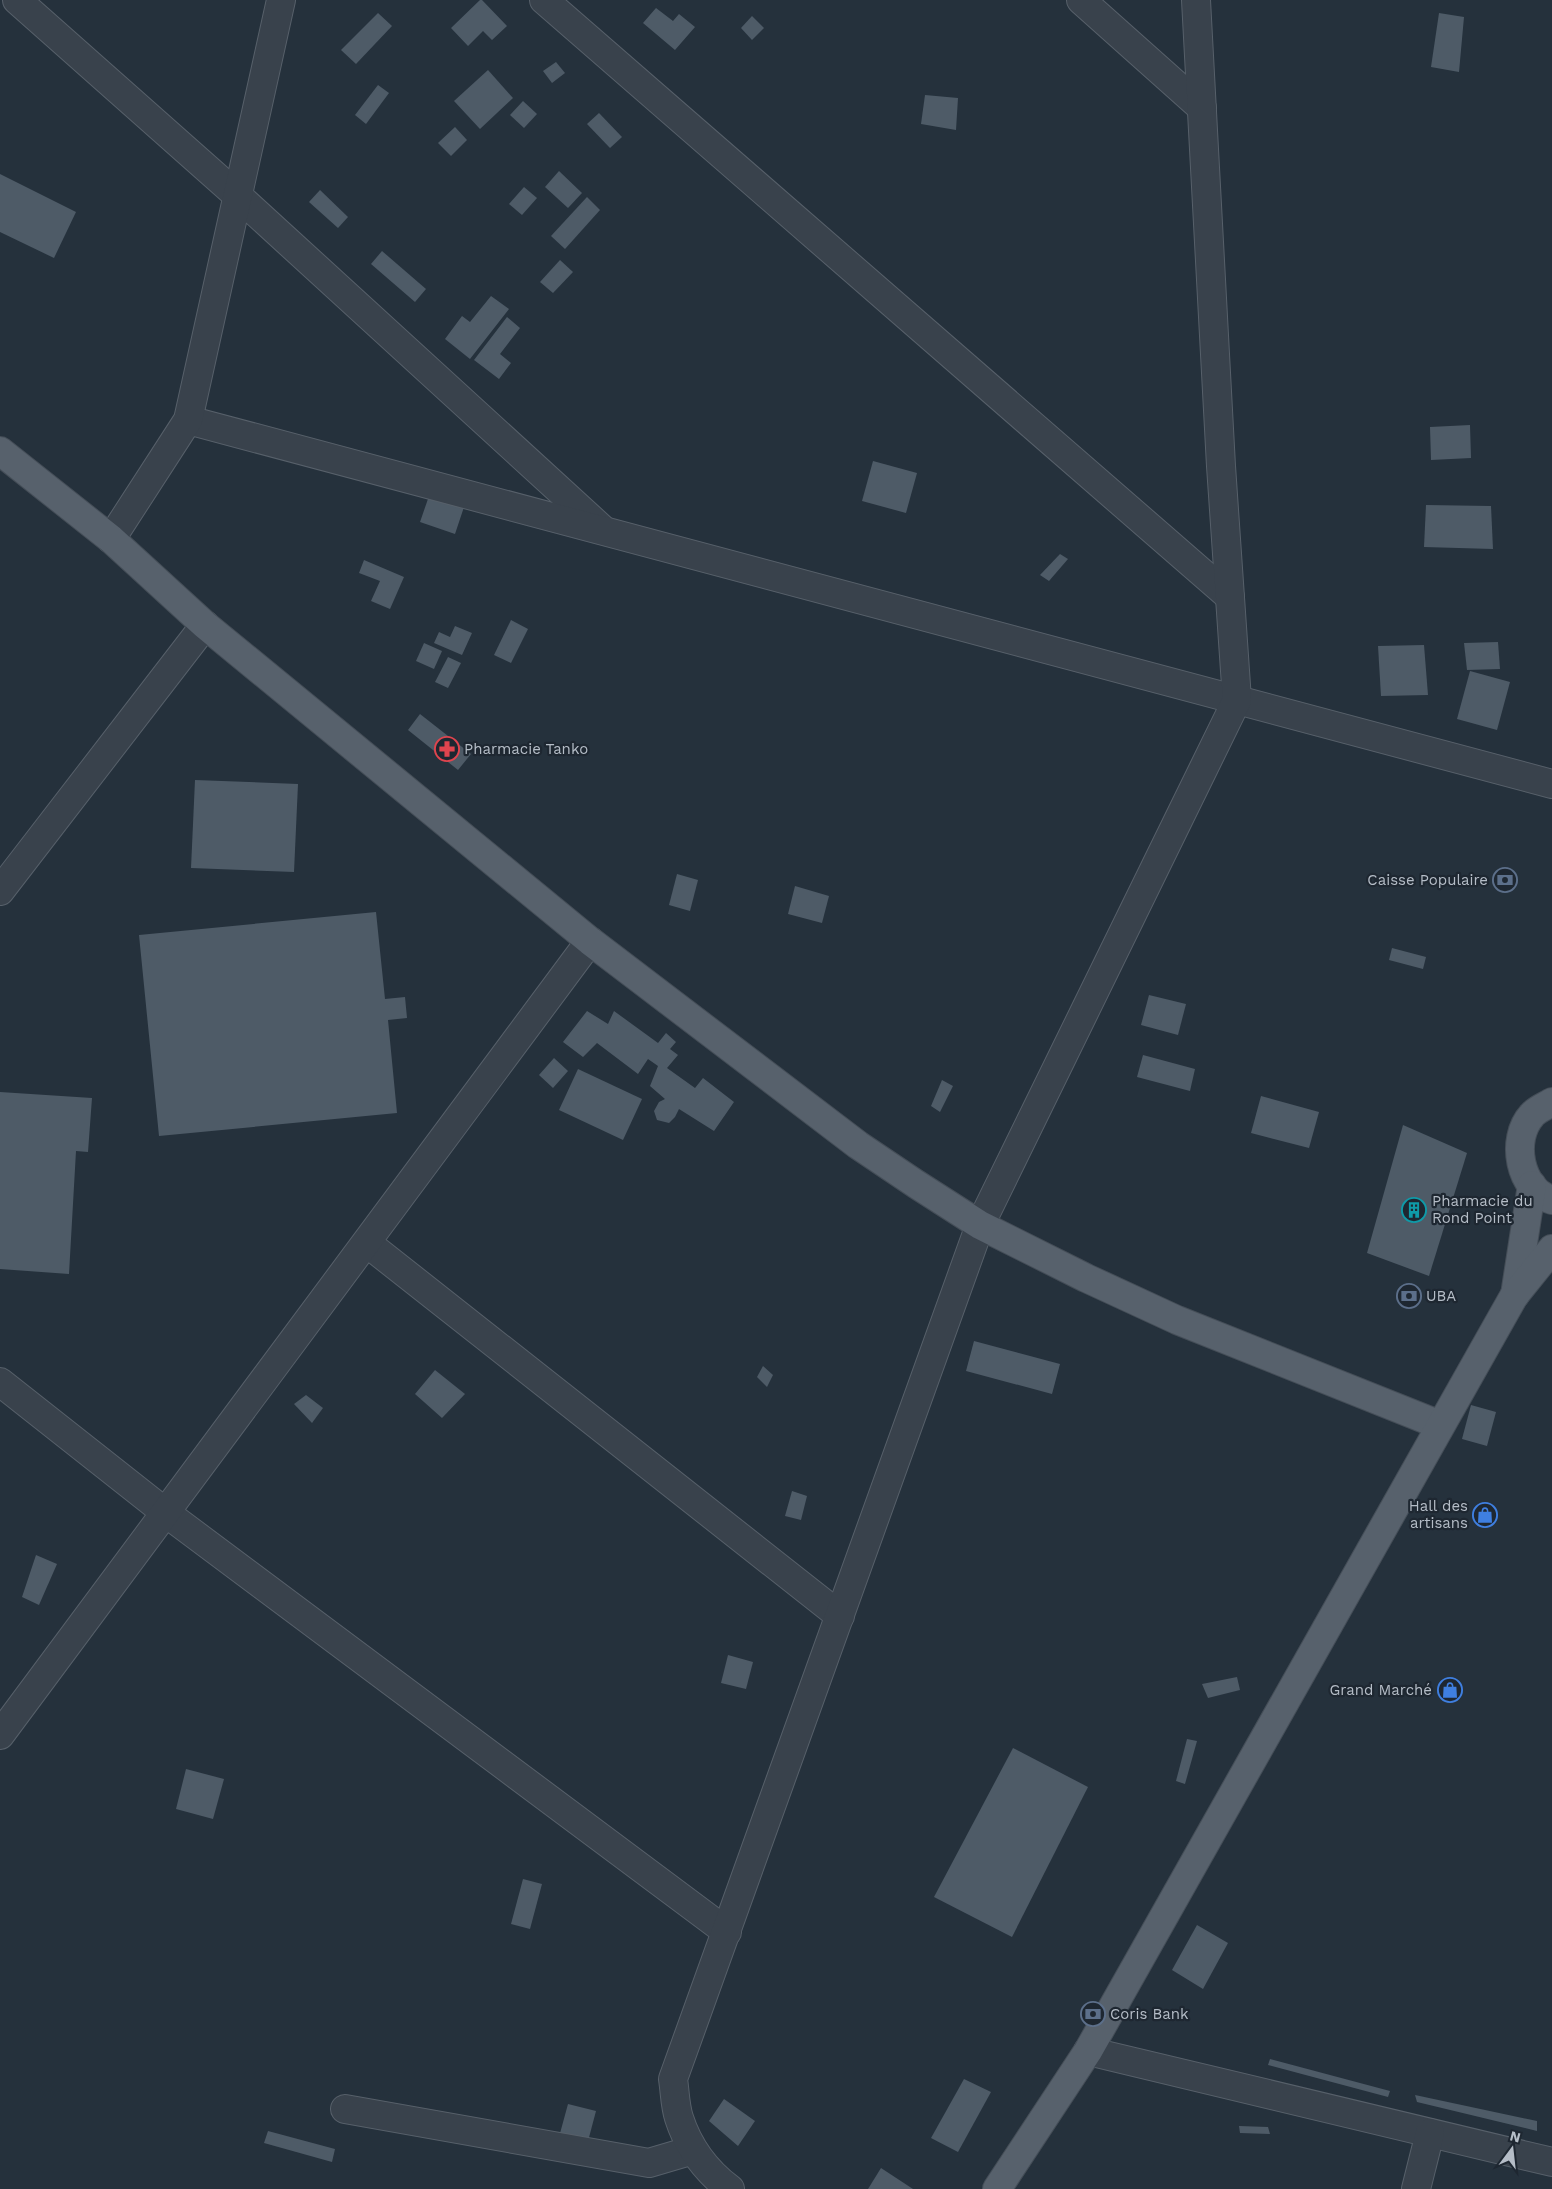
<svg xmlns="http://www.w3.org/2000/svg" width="1552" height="2189" font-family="'Work Sans',sans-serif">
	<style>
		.building { fill: #4e5b67 }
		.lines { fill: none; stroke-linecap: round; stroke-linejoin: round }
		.minor-casing { stroke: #57606a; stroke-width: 30 }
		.major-casing { stroke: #454e58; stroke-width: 30 }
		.minor { stroke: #39424c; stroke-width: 28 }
		.major { stroke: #57616c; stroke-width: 28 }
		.labels { text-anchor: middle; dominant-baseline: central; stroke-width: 4.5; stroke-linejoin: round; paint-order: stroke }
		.poi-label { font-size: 15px; fill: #b5bdc7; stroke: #1e2731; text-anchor: start }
	</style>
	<rect width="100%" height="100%" fill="#25313c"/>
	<!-- building -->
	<g class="building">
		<path d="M480,0h2l25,26 -15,14 -9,-9 -15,15 -17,-18z"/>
		<path d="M656,8l17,13 6,-7 16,13 -20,23 -32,-27z"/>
		<path d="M378,13l14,13 -36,38 -15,-14z"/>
		<path d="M1439,13l25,4 -5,55 -28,-5z"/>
		<path d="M752,16l12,12 -12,12 -11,-12z"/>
		<path d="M556,62l9,11 -13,10 -9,-12z"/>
		<path d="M488,70l25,28 -33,31 -26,-28z"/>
		<path d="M378,85l11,8 -23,31 -11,-9z"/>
		<path d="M925,95l33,3 -2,32 -35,-6z"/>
		<path d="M523,101l14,13 -13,14 -14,-13z"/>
		<path d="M599,113l23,24 -12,11 -23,-24z"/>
		<path d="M455,127l12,13 -16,16 -13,-13z"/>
		<path d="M559,171l23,22 -14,15 -23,-21z"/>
		<path d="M0,174l76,38 -22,46 -54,-26z"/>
		<path d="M524,187l13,11 -15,17 -13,-11z"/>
		<path d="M320,190l28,27 -10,11 -29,-26z"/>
		<path d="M587,197l13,13 -35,39 -14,-13z"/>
		<path d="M382,251l44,38 -11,13 -44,-38z"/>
		<path d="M560,260l13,12 -20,21 -13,-11z"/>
		<path d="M491,296l18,13 -39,50 -25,-20 17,-23 8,6z"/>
		<path d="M507,317l13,11 -20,26 11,9 -12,16 -25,-19z"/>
		<path d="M1470,425l1,33 -40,2 -1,-33z"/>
		<path d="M873,461l44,12 -11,40 -44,-12z"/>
		<path d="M429,496l35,11 -9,27 -35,-12z"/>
		<path d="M1426,505l65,1 2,43 -69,-2z"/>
		<path d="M1060,554l8,5 -19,22 -9,-6z"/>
		<path d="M364,560l40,17 -14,32 -19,-8 9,-20 -21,-8z"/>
		<path d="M511,620l17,9 -17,34 -17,-8z"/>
		<path d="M455,626l17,7 -10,22 -28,-12 5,-11 11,5z"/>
		<path d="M1498,642l2,27 -33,1 -3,-27z"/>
		<path d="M424,643l18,8 -8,18 -18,-8z"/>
		<path d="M1424,645l4,50 -47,1 -3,-50z"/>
		<path d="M448,657l13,6 -13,25 -13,-6z"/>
		<path d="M1470,671l40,11 -13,48 -40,-11z"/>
		<path d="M420,714l51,40 -13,16 -50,-40z"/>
		<path d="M195,780l103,4 -4,88 -103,-4z"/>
		<path d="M677,874l21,6 -8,31 -21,-6z"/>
		<path d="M795,886l34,10 -7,27 -34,-9z"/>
		<path d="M376,912l9,87 20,-2 2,21 -19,2 9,93 -238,23 -20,-201z"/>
		<path d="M1392,948l34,9 -3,12 -34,-9z"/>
		<path d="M1149,995l37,9 -8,31 -37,-10z"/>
		<path d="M587,1011l21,13 6,-13 44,32 8,-10 10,9 -6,7 8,6 -11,13 28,20 8,-10 31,24 -20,29 -35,-22 -4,8 -6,6 -12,-3 -3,-9 5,-9 6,-3 -15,-13 8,-20 -10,-7 -10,15 -41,-31 -14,14 -20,-15z"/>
		<path d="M1143,1055l52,14 -5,22 -53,-14z"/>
		<path d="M554,1058l14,13 -15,17 -14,-13z"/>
		<path d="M578,1069l64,30 -19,41 -64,-30z"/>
		<path d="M942,1080l11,6 -13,26 -9,-6z"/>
		<path d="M0,1092l92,6 -4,54 -12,-1 -7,123 -69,-5z"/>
		<path d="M1261,1096l58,16 -10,36 -58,-15z"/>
		<path d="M1403,1125l64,28 -38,123 -62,-23z"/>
		<path d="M974,1341l86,23 -8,30 -86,-23z"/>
		<path d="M763,1366l10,9 -6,12 -10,-10z"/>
		<path d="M435,1370l30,24 -23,24 -27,-24z"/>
		<path d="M306,1395l17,13 -11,15 -18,-19z"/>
		<path d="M1471,1405l25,7 -9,34 -25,-7z"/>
		<path d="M792,1491l15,5 -6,24 -16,-4z"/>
		<path d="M36,1555l21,9 -18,41 -17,-8z"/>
		<path d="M728,1655l25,7 -7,27 -25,-6z"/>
		<path d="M1237,1677l3,13 -32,8 -6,-14z"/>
		<path d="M1187,1739l10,2 -12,43 -9,-3z"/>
		<path d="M1013,1748l75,39 -76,150 -78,-40z"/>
		<path d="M186,1769l38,10 -11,40 -37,-10z"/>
		<path d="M523,1879l19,5 -12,45 -19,-5z"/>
		<path d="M1197,1925l31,18 -25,46 -31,-19z"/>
		<path d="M1270,2059l120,32 -2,6 -120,-32z"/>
		<path d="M964,2079l27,13 -33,60 -27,-14z"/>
		<path d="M1415,2095l122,26v10l-120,-29z"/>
		<path d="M724,2099l31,22 -17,25 -29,-25z"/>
		<path d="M568,2104l28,7 -9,34 -28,-8z"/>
		<path d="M1239,2126l29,1 2,7 -30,-1z"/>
		<path d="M268,2131l67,18 -3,13 -68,-19z"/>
		<path d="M881,2168l32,21h-45z"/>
	</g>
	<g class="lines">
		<defs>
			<g id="minor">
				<path d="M17,0l221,196 363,332"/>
				<path d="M544,0l686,597"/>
				<path d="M1081,0l121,108"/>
				<path d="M188,420l1364,364"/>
				<path d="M111,539l77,-119 93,-420"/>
				<path d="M0,891l205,-266"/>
				<path d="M367,1243l473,373"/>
				<path d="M0,1382l166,131 561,419"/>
				<path d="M0,1735l590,-794"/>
				<path d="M1088,2051l464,111"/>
				<path d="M345,2109l304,54 44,-13"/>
				<path d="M730,2189c-24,-18 -42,-43 -51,-71 -4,-12 -4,-26 -6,-39l307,-854 257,-525 -16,-234 -25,-466"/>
				<path d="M1416,2189l14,-56"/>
			</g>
			<g id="major">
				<path d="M0,451l111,88 94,86 385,316 268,204 58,39 64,41 106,53 91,42 263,105"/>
				<path d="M1552,1102c-6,4 -15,7 -20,13 -22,24 -13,75 20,85"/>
				<path d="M1515,1295l17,-110"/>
				<path d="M997,2189l91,-138 426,-755 38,-47"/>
			</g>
		</defs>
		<!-- minor casing -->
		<use href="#minor" class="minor-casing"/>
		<!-- major casing -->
		<use href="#major" class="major-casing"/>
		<!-- minor -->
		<use href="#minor" class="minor"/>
		<!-- major -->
		<use href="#major" class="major"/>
	</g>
	<!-- icons -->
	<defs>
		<symbol id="pharmacy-ring" viewBox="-11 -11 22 22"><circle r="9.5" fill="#1e2731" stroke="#e0444e" stroke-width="1.5"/><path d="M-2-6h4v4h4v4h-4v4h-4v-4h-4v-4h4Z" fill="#e0444e"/></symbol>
		<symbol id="bank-ring" viewBox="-11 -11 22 22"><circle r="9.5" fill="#1e2731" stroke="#5c6f8a" stroke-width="1.5"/><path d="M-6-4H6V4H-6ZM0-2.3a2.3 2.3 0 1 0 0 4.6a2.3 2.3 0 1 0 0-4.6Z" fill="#5c6f8a"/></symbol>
		<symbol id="building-ring" viewBox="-11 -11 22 22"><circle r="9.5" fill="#1e2731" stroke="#0f9aa8" stroke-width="1.5"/><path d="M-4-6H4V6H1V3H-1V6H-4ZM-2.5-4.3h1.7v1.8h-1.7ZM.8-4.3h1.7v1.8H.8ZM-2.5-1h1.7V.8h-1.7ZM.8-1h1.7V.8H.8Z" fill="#0f9aa8"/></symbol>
		<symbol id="shop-ring" viewBox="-11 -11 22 22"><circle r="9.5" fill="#1e2731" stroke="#3f7fe0" stroke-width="1.5"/><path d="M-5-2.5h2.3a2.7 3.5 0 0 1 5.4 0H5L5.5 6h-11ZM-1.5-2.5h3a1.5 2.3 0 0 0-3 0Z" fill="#3f7fe0"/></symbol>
	</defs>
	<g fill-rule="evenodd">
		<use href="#pharmacy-ring" x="433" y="735" width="28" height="28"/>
		<use href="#bank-ring" x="1491" y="866" width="28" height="28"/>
		<use href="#building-ring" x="1400" y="1196" width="28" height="28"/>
		<use href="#bank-ring" x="1395" y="1282" width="28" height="28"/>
		<use href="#shop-ring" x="1471" y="1501" width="28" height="28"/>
		<use href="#shop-ring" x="1436" y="1676" width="28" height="28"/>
		<use href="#bank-ring" x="1079" y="2000" width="28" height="28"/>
	</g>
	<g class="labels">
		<!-- poi labels -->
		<g class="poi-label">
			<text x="464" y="749">Pharmacie Tanko</text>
			<text x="1488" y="880" text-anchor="end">Caisse Populaire</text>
			<text x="1432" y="1201">Pharmacie du<tspan x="1432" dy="17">Rond Point</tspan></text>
			<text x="1426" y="1296">UBA</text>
			<text x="1468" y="1506" text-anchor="end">Hall des<tspan x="1468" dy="17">artisans</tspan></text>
			<text x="1432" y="1690" text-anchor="end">Grand Marché</text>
			<text x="1110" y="2014">Coris Bank</text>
		</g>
	</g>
	<!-- north arrow -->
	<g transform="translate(1512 2149) rotate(15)" stroke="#1e2731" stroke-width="4" paint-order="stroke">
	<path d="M0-4L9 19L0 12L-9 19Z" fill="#b5bdc7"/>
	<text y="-8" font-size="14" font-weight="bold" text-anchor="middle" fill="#b5bdc7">N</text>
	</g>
</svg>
